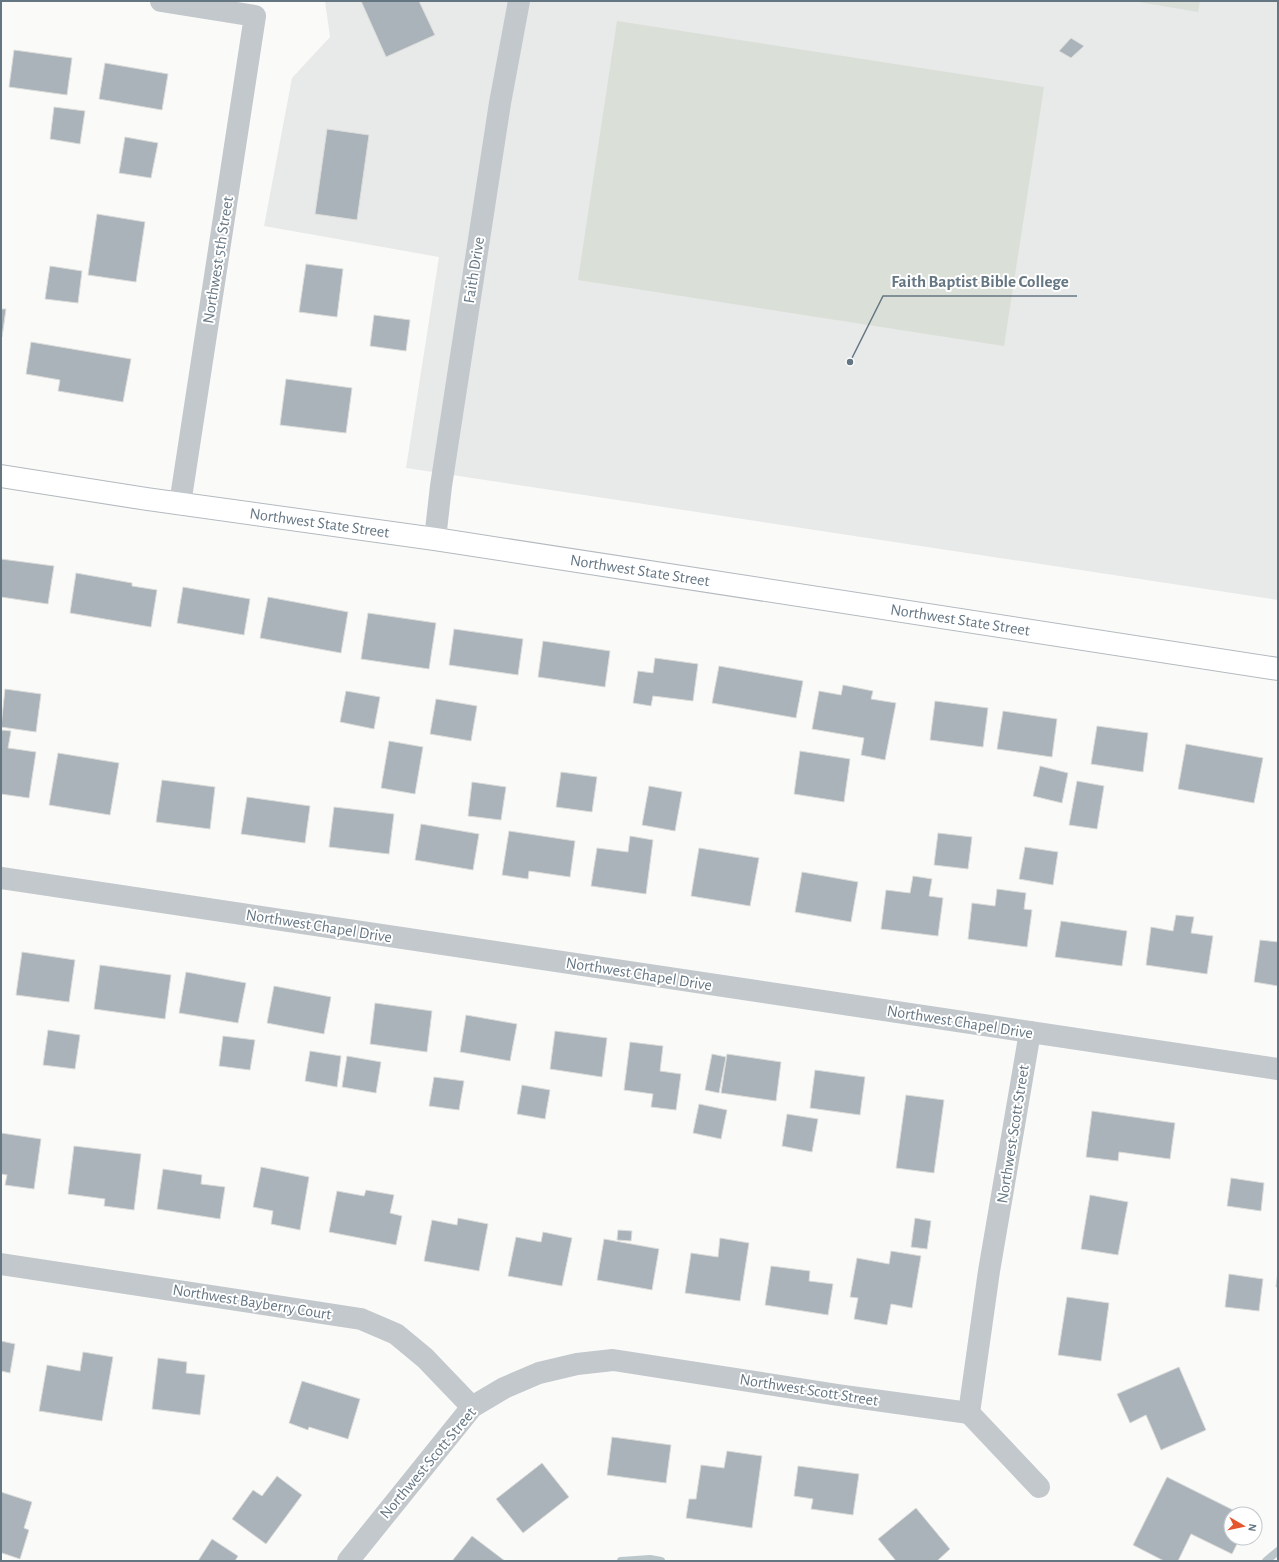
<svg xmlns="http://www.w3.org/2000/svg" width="1279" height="1562" font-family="'Alegreya Sans',sans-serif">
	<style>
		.built { fill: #e8e9e9 }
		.green { fill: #dadfd7 }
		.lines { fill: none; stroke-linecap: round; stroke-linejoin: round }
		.stream { stroke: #bbc7cb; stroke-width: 8 }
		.building { fill: #aab3b9; stroke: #dcdcda }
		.secondary-casing { stroke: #b3babf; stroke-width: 24 }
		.street { stroke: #c3c8cc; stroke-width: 22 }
		.secondary { stroke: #fff; stroke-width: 22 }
		.labels { text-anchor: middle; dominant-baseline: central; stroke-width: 4; stroke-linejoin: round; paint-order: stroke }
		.street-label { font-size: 16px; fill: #657683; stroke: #fff }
		.leader { fill: none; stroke: #657683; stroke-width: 1.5 }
		.callout-dot { fill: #657683; stroke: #fff; stroke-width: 1.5 }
		.callout-label { font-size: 17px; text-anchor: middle; font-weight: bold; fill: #657683; stroke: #fff; stroke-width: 4; stroke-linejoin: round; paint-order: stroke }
	</style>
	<rect width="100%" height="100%" fill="#fafaf8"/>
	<!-- built -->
	<path class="built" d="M325,1h953v599l-872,-132 33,-211 -175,-31 28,-148 38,-41z"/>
	<!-- green -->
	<g class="green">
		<path d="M1133,1h67l-2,11z"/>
		<path d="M617,21l427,66 -40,259 -426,-66z"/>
	</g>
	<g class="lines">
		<!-- stream -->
		<g class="stream">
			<path d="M621,1561l29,-2 11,2"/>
			<path d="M1266,1561l12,-10"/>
		</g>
	</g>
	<!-- building -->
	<g class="building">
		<path d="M361,1h58l16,34 -49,22z"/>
		<path d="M1071,38l13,8 -13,12 -12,-7z"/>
		<path d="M14,50l58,8 -5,37 -58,-8z"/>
		<path d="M105,63l63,11 -6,36 -63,-11z"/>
		<path d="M54,107l31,4 -5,33 -30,-5z"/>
		<path d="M327,129l42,6 -12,85 -42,-6z"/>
		<path d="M125,137l33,6 -7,35 -32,-5z"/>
		<path d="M97,214l48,8 -9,60 -48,-7z"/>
		<path d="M306,264l37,5 -6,48 -38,-5z"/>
		<path d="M50,266l32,5 -4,32 -33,-4z"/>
		<path d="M1,309h5l-4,28h-1z"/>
		<path d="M374,315l36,5 -4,31 -36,-5z"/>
		<path d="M31,342l100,17 -8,43 -65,-11 2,-11 -34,-6z"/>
		<path d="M286,379l66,9 -6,45 -66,-8z"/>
		<path d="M1,559l53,7 -6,38 -47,-7z"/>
		<path d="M76,573l56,10v3l25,4 -6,37 -81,-14z"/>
		<path d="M183,587l67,12 -6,36 -67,-12z"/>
		<path d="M268,597l80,15 -7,41 -81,-15z"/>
		<path d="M368,613l68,10 -7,46 -68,-10z"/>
		<path d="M454,629l69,10 -5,36 -69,-10z"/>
		<path d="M543,641l67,10 -5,36 -67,-10z"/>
		<path d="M655,658l43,6 -5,37 -40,-5 -2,10 -18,-3 5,-32 15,2z"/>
		<path d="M719,666l84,15 -7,37 -84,-15z"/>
		<path d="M843,685l30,6 -2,8 25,4 -11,57 -24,-5 3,-17 -52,-9 7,-38 22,4z"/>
		<path d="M5,689l36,5 -5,38 -35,-5z"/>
		<path d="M346,691l34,6 -6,32 -34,-7z"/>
		<path d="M436,699l41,7 -6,35 -41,-7z"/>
		<path d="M935,701l53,7 -5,39 -53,-7z"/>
		<path d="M1003,711l54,8 -5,38 -55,-8z"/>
		<path d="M1097,726l51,7 -5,39 -52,-8z"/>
		<path d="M1,730l10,1 -3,17 28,4 -7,46 -28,-4z"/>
		<path d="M389,741l34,6 -8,47 -34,-6z"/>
		<path d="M1186,744l77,14 -9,45 -76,-14z"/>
		<path d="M800,751l50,8 -6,43 -50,-8z"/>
		<path d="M58,753l61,10 -9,52 -61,-10z"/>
		<path d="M1040,766l28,7 -6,30 -29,-7z"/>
		<path d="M561,772l36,5 -5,35 -36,-5z"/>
		<path d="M162,780l53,7 -5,42 -54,-7z"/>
		<path d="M1077,781l27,5 -7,43 -28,-4z"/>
		<path d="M472,782l34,5 -5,33 -33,-4z"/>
		<path d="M649,786l33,6 -7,39 -33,-6z"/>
		<path d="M247,797l63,9 -5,37 -64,-9z"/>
		<path d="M334,807l60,7 -5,40 -60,-7z"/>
		<path d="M421,824l58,10 -6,36 -58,-10z"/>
		<path d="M509,831l66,10 -5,36 -41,-6 -1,8 -26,-4z"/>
		<path d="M938,833l34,4 -4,32 -34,-4z"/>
		<path d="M630,836l23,4 -7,54 -55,-8 6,-38 31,4z"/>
		<path d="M1025,847l33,5 -5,33 -34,-6z"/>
		<path d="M699,848l60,10 -9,48 -59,-10z"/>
		<path d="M802,872l56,10 -7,40 -56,-10z"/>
		<path d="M913,876l19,3 -3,17 14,2 -5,38 -57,-7 5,-39 24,3z"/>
		<path d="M997,889l29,4 -2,16 8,1 -5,37 -59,-8 4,-36 23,3z"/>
		<path d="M1176,915l18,2 -3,16 22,3 -6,38 -61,-9 5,-38 22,4z"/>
		<path d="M1061,921l66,10 -5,35 -67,-9z"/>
		<path d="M1260,940l18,2v44l-24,-4z"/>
		<path d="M22,952l53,8 -6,42 -53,-7z"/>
		<path d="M100,965l71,10 -6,44 -71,-10z"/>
		<path d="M186,972l60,11 -8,40 -59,-10z"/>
		<path d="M274,986l57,11 -7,37 -57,-11z"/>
		<path d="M375,1003l57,8 -5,41 -57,-8z"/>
		<path d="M466,1015l51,9 -7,37 -50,-9z"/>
		<path d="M48,1030l32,5 -5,34 -32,-4z"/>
		<path d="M555,1031l52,7 -5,39 -52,-8z"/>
		<path d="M223,1036l32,4 -5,30 -31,-4z"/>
		<path d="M630,1042l33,4 -3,25 21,3 -5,36 -25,-3 2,-13 -29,-4z"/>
		<path d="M310,1051l31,5 -4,31 -32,-6z"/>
		<path d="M712,1054l14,3 -7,36 -14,-3z"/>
		<path d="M727,1054l54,8 -5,39 -55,-8z"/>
		<path d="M347,1056l34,6 -5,31 -34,-6z"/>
		<path d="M815,1070l50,7 -5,38 -50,-7z"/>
		<path d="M434,1077l30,4 -5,29 -30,-4z"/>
		<path d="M522,1085l28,5 -5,29 -28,-5z"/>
		<path d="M906,1095l38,5 -10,73 -38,-5z"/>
		<path d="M699,1104l28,6 -6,29 -28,-6z"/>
		<path d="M1092,1111l83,12 -5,36 -51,-7 -1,9 -32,-4z"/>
		<path d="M787,1114l31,5 -6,33 -30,-6z"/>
		<path d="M1,1133l40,6 -7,50 -29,-4 2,-10 -6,-1z"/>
		<path d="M74,1146l67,8 -7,56 -30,-4 1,-7 -37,-5z"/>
		<path d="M261,1167l48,10 -9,53 -29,-6 2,-13 -20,-4z"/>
		<path d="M163,1169l39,6 -1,9 24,3 -5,32 -63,-10z"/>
		<path d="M1231,1178l33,5 -3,28 -34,-5z"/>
		<path d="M366,1190l28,5 -4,18 12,3 -6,29 -67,-13 8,-41 27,5z"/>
		<path d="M1090,1195l38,7 -10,53 -37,-6z"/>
		<path d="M458,1218l30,6 -9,47 -55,-10 8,-41 25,5z"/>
		<path d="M915,1218l16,3 -4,28 -16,-2z"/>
		<path d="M618,1230l14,1 -1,10 -14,-1z"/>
		<path d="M543,1232l29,6 -10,48 -54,-10 8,-39 25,5z"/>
		<path d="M720,1238l29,5 -9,58 -55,-8 6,-40 27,4z"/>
		<path d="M604,1239l55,10 -7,41 -55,-10z"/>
		<path d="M891,1251l30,5 -9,52 -21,-4 -4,21 -33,-6 4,-21 -8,-1 7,-39 32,6z"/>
		<path d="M771,1266l39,5 -1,10 24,3 -5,31 -63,-10z"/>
		<path d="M1278,1271v16h-2z"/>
		<path d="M1229,1274l34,5 -4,32 -34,-4z"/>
		<path d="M1067,1297l42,6 -8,58 -43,-6z"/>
		<path d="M1,1341l14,3 -5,29 -9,-2z"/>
		<path d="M83,1352l30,5 -11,64 -63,-10 8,-46 33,6z"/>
		<path d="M158,1358l29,4 -1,11 19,2 -5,40 -48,-6z"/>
		<path d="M1179,1367l27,63 -45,20 -15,-35 -16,8 -13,-29z"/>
		<path d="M302,1381l58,18 -12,40 -39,-12 -1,3 -19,-7z"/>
		<path d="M612,1437l59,8 -5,38 -59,-8z"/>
		<path d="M727,1451l35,5 -10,72 -66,-10 3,-19h7l5,-34 23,3z"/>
		<path d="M542,1463l27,34 -46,36 -27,-34z"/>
		<path d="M798,1466l61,8 -6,41 -42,-6 2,-10 -19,-3z"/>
		<path d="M277,1476l25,19 -36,49 -34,-25 21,-29 9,6z"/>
		<path d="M1167,1477l74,37h-10v24h9l-8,16 -41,-20 -13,27h-14l-31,-16z"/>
		<path d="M1,1492l31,10 -8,26 5,2 -9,29 -18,-6 -1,3z"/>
		<path d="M916,1508l34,41 -13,12h-41l-18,-22z"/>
		<path d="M472,1536l33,25h-53z"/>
		<path d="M212,1539l26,17 -3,5h-37z"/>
	</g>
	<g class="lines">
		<defs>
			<g id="secondary">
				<path id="s1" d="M1,476l146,23 288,40 843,130"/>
			</g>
		</defs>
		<!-- secondary casing -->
		<use href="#secondary" class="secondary-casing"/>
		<!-- street -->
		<g class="street">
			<path d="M161,1l94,15 -75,488"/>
			<path d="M435,539l6,-53 59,-383 19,-102"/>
			<path d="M1,878l1277,191"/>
			<path d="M1,1264l360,55 35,15 29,24 47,49"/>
			<path d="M969,1413l20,-142 41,-239"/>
			<path d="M969,1413l70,74"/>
			<path d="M348,1561l124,-154 32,-19 35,-15 38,-9 36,-4 225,35 131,18"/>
		</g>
		<!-- secondary -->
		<use href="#secondary" class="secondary"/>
	</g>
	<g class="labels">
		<!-- street labels -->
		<g class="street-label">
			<text transform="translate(218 260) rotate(-81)">Northwest 5th Street</text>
			<text transform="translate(474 270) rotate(-81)">Faith Drive</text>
			<text stroke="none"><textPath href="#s1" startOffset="322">Northwest State Street</textPath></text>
			<text stroke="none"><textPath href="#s1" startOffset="646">Northwest State Street</textPath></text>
			<text stroke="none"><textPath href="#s1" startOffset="970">Northwest State Street</textPath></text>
			<text transform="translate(319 926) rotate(9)">Northwest Chapel Drive</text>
			<text transform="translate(639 974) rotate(9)">Northwest Chapel Drive</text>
			<text transform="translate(960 1022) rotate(9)">Northwest Chapel Drive</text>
			<text transform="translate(1013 1134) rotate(-81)">Northwest Scott Street</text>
			<text transform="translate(252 1302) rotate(9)">Northwest Bayberry Court</text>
			<text transform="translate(809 1390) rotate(9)">Northwest Scott Street</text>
			<text transform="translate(428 1463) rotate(-50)">Northwest Scott Street</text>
		</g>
	</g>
	<!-- callouts -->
	<path class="leader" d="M850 362L883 296H1077"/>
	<circle class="callout-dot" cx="850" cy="362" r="4"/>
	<g class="callout-label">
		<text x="980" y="287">Faith Baptist Bible College</text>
	</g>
	<!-- border -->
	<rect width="1279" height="1562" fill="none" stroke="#657683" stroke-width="4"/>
	<!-- north arrow -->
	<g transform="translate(1243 1526) rotate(99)"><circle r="19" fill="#ffffff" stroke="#c1c8cd"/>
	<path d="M0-3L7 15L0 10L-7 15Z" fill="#e4572e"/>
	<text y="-6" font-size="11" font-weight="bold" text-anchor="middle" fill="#657683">N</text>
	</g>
</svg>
